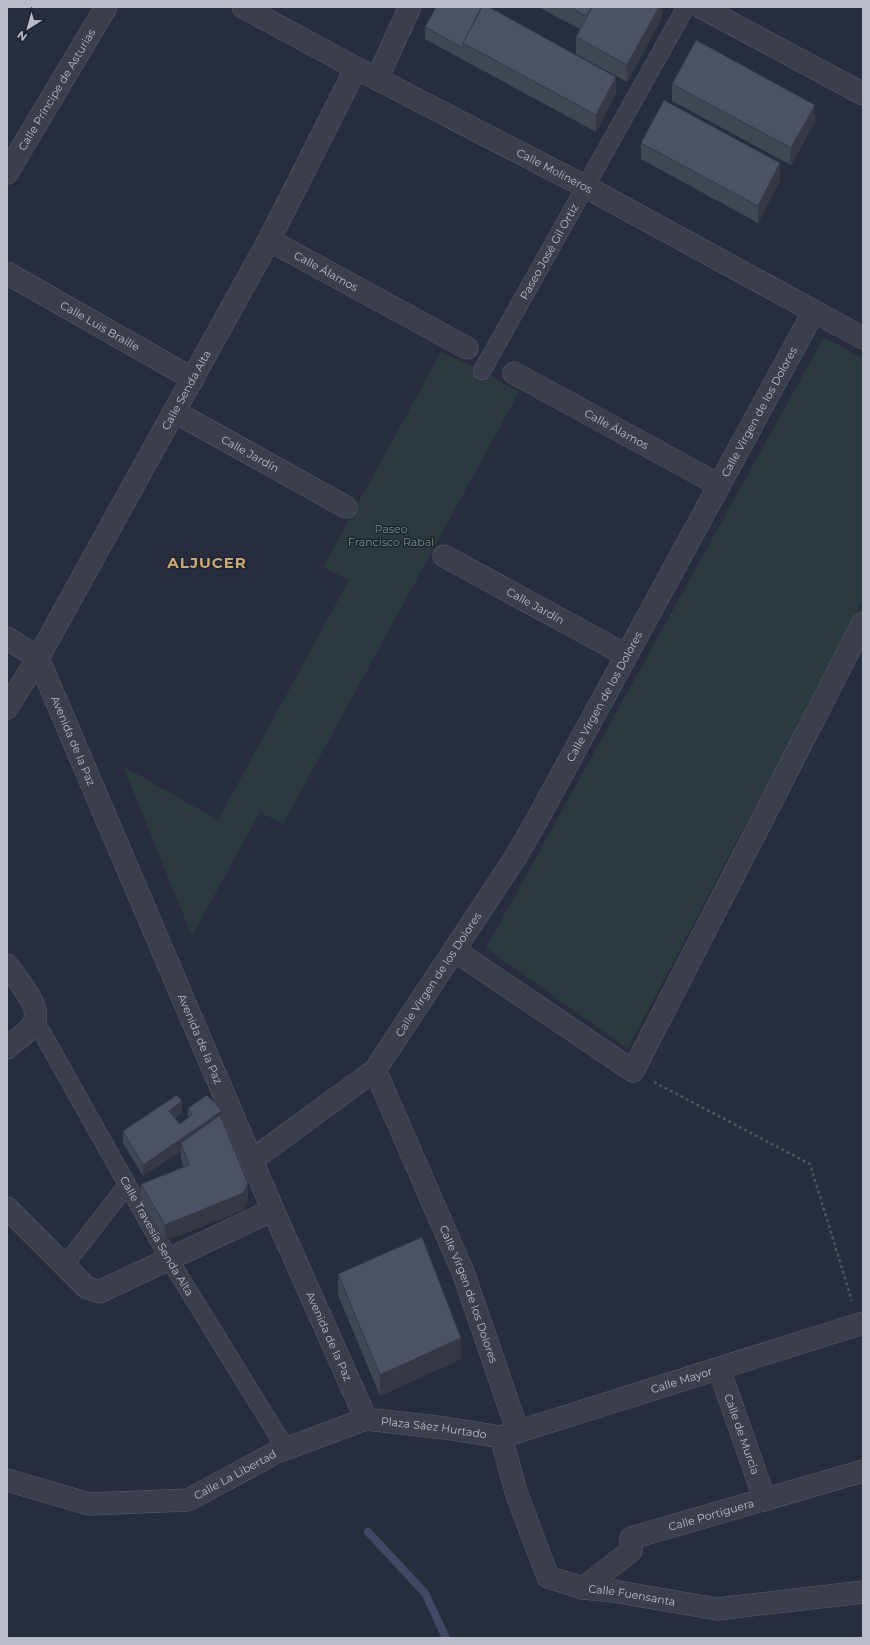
<svg xmlns="http://www.w3.org/2000/svg" width="870" height="1645" font-family="Montserrat,sans-serif">
	<style>
		.green { fill: #2b3a3f }
		.lines { fill: none; stroke-linecap: round; stroke-linejoin: round }
		.stream { stroke: #404864; stroke-width: 8 }
		.pedestrian-casing { stroke: #595d6b; stroke-width: 18 }
		.minor-casing { stroke: #595d6b; stroke-width: 23 }
		.path { stroke: #4a575d; stroke-width: 2.5; stroke-dasharray: 3 3; stroke-linecap: butt }
		.pedestrian { stroke: #3b3f4d; stroke-width: 17 }
		.minor { stroke: #3b3f4d; stroke-width: 22 }
		.wall { fill: #414655 }
		.shaded-wall { fill: #353945 }
		.building { fill: #4c5163; stroke: #353945 }
		.labels { text-anchor: middle; dominant-baseline: central; stroke-width: 3; stroke-linejoin: round; paint-order: stroke }
		.street-label { font-size: 11px; fill: #b8bbc8; stroke: #202432 }
		.park-label { font-size: 11px; fill: #719681; stroke: #202432 }
		.district-label { font-size: 15px; font-weight: bold; letter-spacing: 1px; fill: #caa871; stroke: #202432 }
	</style>
	<rect width="100%" height="100%" fill="#282d3d"/>
	<!-- green -->
	<g class="green">
		<path d="M824,337l39,22v240l-235,450 -142,-101z"/>
		<path d="M441,352l41,19 37,21 -236,432 -23,-12 -68,124 -69,-170 95,54 131,-240 -26,-13z"/>
	</g>
	<g class="lines">
		<!-- stream -->
		<path class="stream" d="M368,1532l57,61 21,45"/>
		<defs>
			<g id="pedestrian">
				<path id="s1" d="M482,371l204,-364"/>
				<path id="s2" d="M35,1020l134,239 117,190"/>
				<path d="M64,1266l63,-81"/>
			</g>
			<g id="minor">
				<path id="s3" d="M243,7l113,61 230,119 277,151"/>
				<path d="M701,7l162,87"/>
				<path d="M377,79l33,-72"/>
				<path id="s4" d="M7,173l99,-166"/>
				<path id="s5" d="M269,240l198,108"/>
				<path id="s6" d="M7,273l186,106"/>
				<path id="s7" d="M514,373l205,112"/>
				<path id="s8" d="M175,412l171,95"/>
				<path id="s9" d="M444,556l182,99"/>
				<path d="M7,638l31,20"/>
				<path id="s10" d="M38,658l235,552 93,209"/>
				<path id="s11" d="M7,708l31,-50 231,-418 87,-172"/>
				<path d="M454,950l179,121 230,-448"/>
				<path d="M7,965c9,13 32,38 28,54 -2,10 -20,22 -28,29"/>
				<path id="s12" d="M375,1070l88,202 55,160"/>
				<path id="s13" d="M252,1160l123,-90 140,-212 22,-38 277,-509"/>
				<path d="M7,1208l79,79 13,5 174,-82"/>
				<path id="s14" d="M719,1369l46,131"/>
				<path id="s15" d="M501,1437l16,58 31,82 35,11 30,3 104,18 146,-17"/>
				<path id="s16" d="M7,1480l82,24 99,-4 89,-48 89,-33 79,9 56,9 362,-114"/>
				<path id="s17" d="M583,1588l48,-37v-13l232,-67"/>
			</g>
		</defs>
		<!-- pedestrian casing -->
		<use href="#pedestrian" class="pedestrian-casing"/>
		<!-- minor casing -->
		<use href="#minor" class="minor-casing"/>
		<!-- path -->
		<path class="path" d="M654,1082l156,82 42,137"/>
		<!-- pedestrian -->
		<use href="#pedestrian" class="pedestrian"/>
		<!-- minor -->
		<use href="#minor" class="minor"/>
	</g>
	<!-- wall -->
	<g class="wall">
		<path d="M538,7h124v11l-35,64 -51,-28v-17l4,-8z"/>
		<path d="M425,27l191,67 -20,38 -171,-93z"/>
		<path d="M672,84l143,38 -24,43 -119,-64z"/>
		<path d="M641,143l139,37 -22,43 -117,-64z"/>
		<path d="M188,1108l34,12 26,80 -5,10 -78,31 -24,-40v-17l43,-17 -3,-7v-9l-38,25 -20,-33v-12l59,-19 -7,6 5,6 8,-6z"/>
		<path d="M338,1274l123,85 -81,37 -42,-101z"/>
	</g>
	<!-- shaded-wall -->
	<g class="shaded-wall">
		<path d="M659,7h3v11l-35,64v-17z"/>
		<path d="M616,77v17l-20,38v-17z"/>
		<path d="M815,105v17l-24,43v-17z"/>
		<path d="M780,163v17l-22,43v-17z"/>
		<path d="M182,1101v11l-13,10v-11z"/>
		<path d="M222,1111v12l-41,20v8l-38,25v-11z"/>
		<path d="M248,1183v17l-5,10 -78,31v-16z"/>
		<path d="M461,1338v21l-81,37v-21z"/>
	</g>
	<!-- building -->
	<g class="building">
		<path d="M436,7h43l2,1 -18,35v5l-38,-21z"/>
		<path d="M482,7h7l127,70 -20,38 -133,-72z"/>
		<path d="M570,7h22l-6,9z"/>
		<path d="M592,7h67l-32,58 -51,-28z"/>
		<path d="M696,40l119,65 -24,43 -119,-64z"/>
		<path d="M664,100l116,63 -22,43 -117,-63z"/>
		<path d="M177,1095l5,6 -13,10 11,13 12,-9 -4,-7 19,-13 15,16 -79,54 -20,-34z"/>
		<path d="M220,1115l28,68 -5,10 -78,32 -24,-41 48,-19 -8,-22z"/>
		<path d="M422,1237l39,101 -81,37 -42,-101z"/>
	</g>
	<g class="labels">
		<!-- street labels -->
		<g class="street-label">
			<text stroke="none"><textPath href="#s4" startOffset="97">Calle Príncipe de Asturias</textPath></text>
			<text stroke="none"><textPath href="#s3" startOffset="352">Calle Molineros</textPath></text>
			<text stroke="none"><textPath href="#s1" startOffset="137">Paseo José Gil Ortiz</textPath></text>
			<text stroke="none"><textPath href="#s5" startOffset="65">Calle Álamos</textPath></text>
			<text stroke="none"><textPath href="#s6" startOffset="107">Calle Luis Braille</textPath></text>
			<text stroke="none"><textPath href="#s11" startOffset="365">Calle Senda Alta</textPath></text>
			<text stroke="none"><textPath href="#s13" startOffset="915">Calle Virgen de los Dolores</textPath></text>
			<text stroke="none"><textPath href="#s7" startOffset="117">Calle Álamos</textPath></text>
			<text stroke="none"><textPath href="#s8" startOffset="86">Calle Jardín</textPath></text>
			<text stroke="none"><textPath href="#s9" startOffset="104">Calle Jardín</textPath></text>
			<text stroke="none"><textPath href="#s13" startOffset="591">Calle Virgen de los Dolores</textPath></text>
			<text stroke="none"><textPath href="#s10" startOffset="90">Avenida de la Paz</textPath></text>
			<text stroke="none"><textPath href="#s13" startOffset="267">Calle Virgen de los Dolores</textPath></text>
			<text stroke="none"><textPath href="#s10" startOffset="414">Avenida de la Paz</textPath></text>
			<text stroke="none"><textPath href="#s2" startOffset="248">Calle Travesía Senda Alta</textPath></text>
			<text stroke="none"><textPath href="#s12" startOffset="243">Calle Virgen de los Dolores</textPath></text>
			<text stroke="none"><textPath href="#s10" startOffset="738">Avenida de la Paz</textPath></text>
			<text stroke="none"><textPath href="#s16" startOffset="706">Calle Mayor</textPath></text>
			<text stroke="none"><textPath href="#s16" startOffset="449">Plaza Sáez Hurtado</textPath></text>
			<text stroke="none"><textPath href="#s14" startOffset="69">Calle de Murcia</textPath></text>
			<text stroke="none"><textPath href="#s16" startOffset="238">Calle La Libertad</textPath></text>
			<text stroke="none"><textPath href="#s17" startOffset="157">Calle Portiguera</textPath></text>
			<text stroke="none"><textPath href="#s15" startOffset="234">Calle Fuensanta</textPath></text>
		</g>
		<!-- park labels -->
		<g class="park-label">
			<text x="391" y="529">Paseo<tspan x="391" dy="13">Francisco Rabal</tspan></text>
		</g>
		<!-- district labels -->
		<g class="district-label">
			<text x="207" y="562">ALJUCER</text>
		</g>
	</g>
	<!-- border -->
	<rect width="870" height="1645" fill="none" stroke="#b8bbc8" stroke-width="16"/>
	<!-- north arrow -->
	<g transform="translate(28 28) rotate(217)" stroke="#202432" stroke-width="3" paint-order="stroke">
	<path d="M0-3L7 15L0 10L-7 15Z" fill="#b8bbc8"/>
	<text y="-6" font-size="11" font-weight="bold" text-anchor="middle" fill="#b8bbc8">N</text>
	</g>
</svg>
